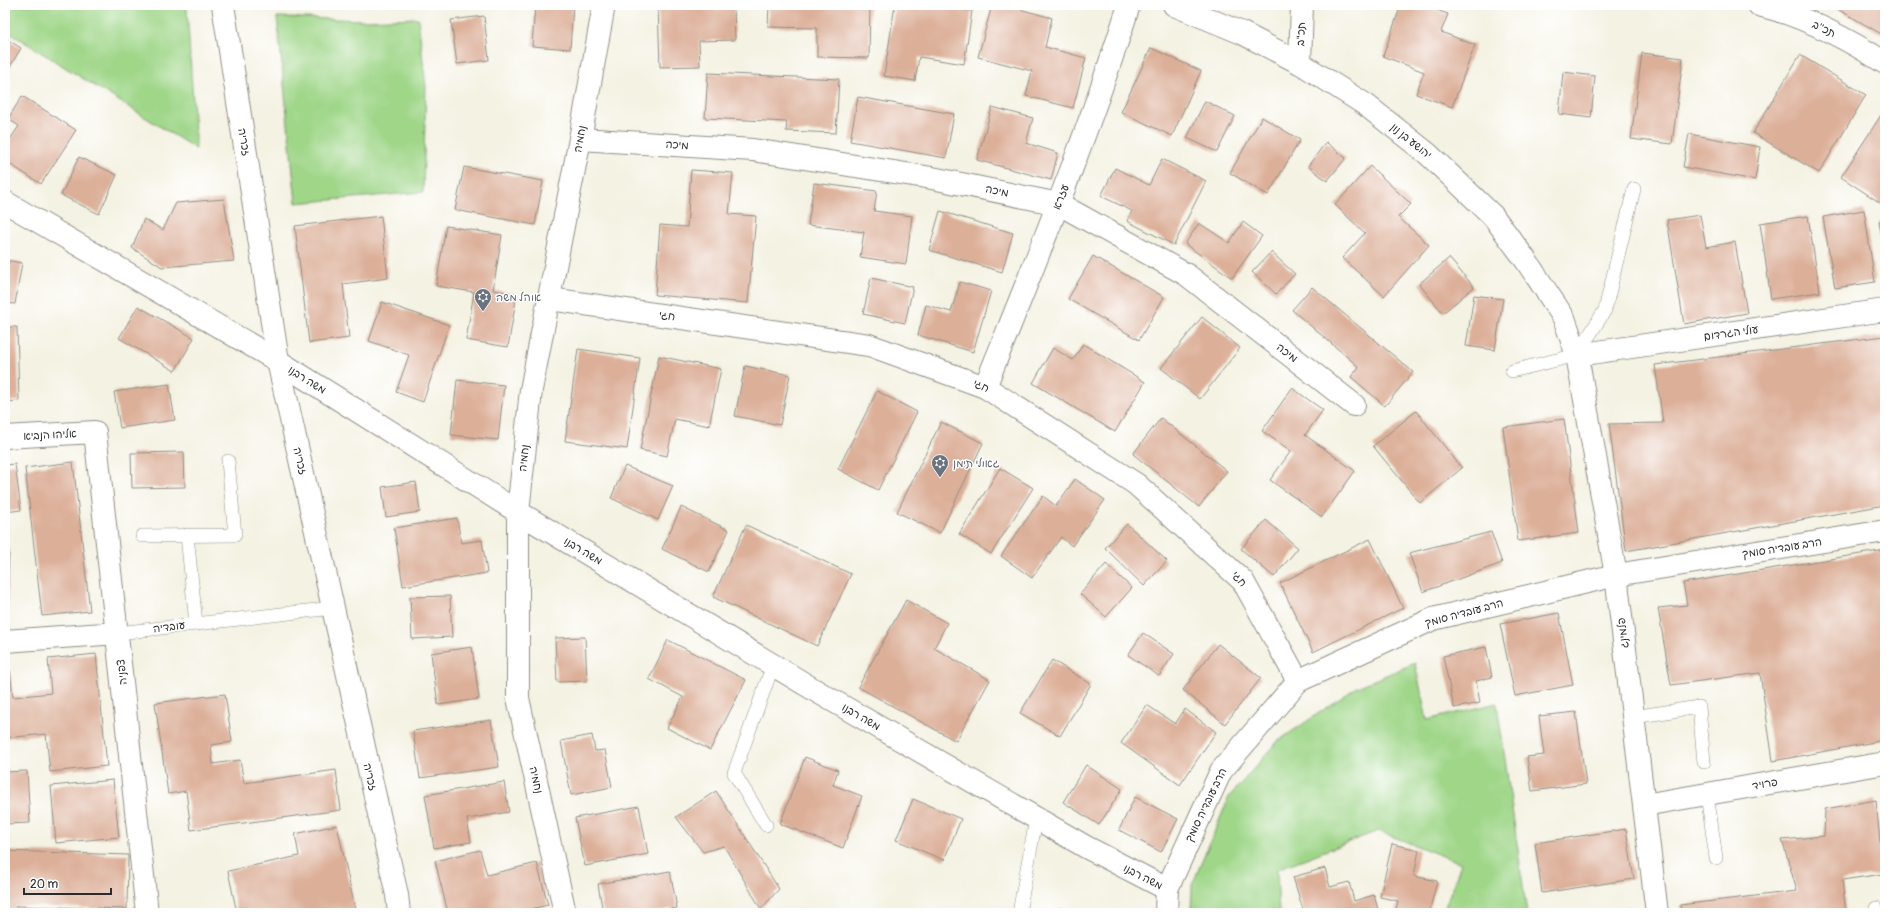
<svg xmlns="http://www.w3.org/2000/svg" width="1890" height="918" font-family="Pangolin,'Playpen Sans Hebrew',sans-serif">
	<style>
		.green { fill: #9fd688; stroke: #65805a }
		.building { fill: #dcaf98 }
		.lines { fill: none; stroke-linecap: round; stroke-linejoin: round }
		.lane-casing { stroke: #908e86; stroke-width: 14 }
		.street-casing { stroke: #908e86; stroke-width: 24 }
		.lane { stroke: #fff; stroke-width: 13 }
		.street { stroke: #fff; stroke-width: 22 }
		.labels { text-anchor: middle; dominant-baseline: central; stroke-width: 3; stroke-linejoin: round; paint-order: stroke }
		.street-label { font-size: 11px; fill: #2b2b2b; stroke: #fff }
		.worship-label { font-size: 11px; fill: #5b616d; stroke: #fff; text-anchor: start }
	</style>
	<rect width="100%" height="100%" fill="#fff"/>
	<filter id="ink" filterUnits="userSpaceOnUse"><feTurbulence type="fractalNoise" baseFrequency=".025" numOctaves="2"/><feDisplacementMap in="SourceGraphic" scale="8" xChannelSelector="R" yChannelSelector="G"/><feConvolveMatrix kernelMatrix="1 2 1 2 8 2 1 2 1" color-interpolation-filters="sRGB"/></filter>
	<filter id="wash" filterUnits="userSpaceOnUse"><feTurbulence type="fractalNoise" baseFrequency=".012" numOctaves="4" result="noise"/><feDisplacementMap in="SourceGraphic" scale="16" xChannelSelector="R" yChannelSelector="G"/><feGaussianBlur stdDeviation="0.9" result="paint"/><feColorMatrix in="noise" values="0 0 0 0 0 0 0 0 0 0 0 0 0 0 0 0 0 1.4 0 .05"/><feComposite in="paint" operator="in"/></filter>
	<g filter="url(#wash)">
		<rect width="100%" height="100%" fill="#f4f2e2"/>
		<!-- green -->
		<g class="green">
			<path d="M5,5h176l6,3 9,141 -191,-119z"/>
			<path d="M277,17l85,3 56,-2 8,69 -3,105 -127,11z"/>
			<path d="M1415,663l12,57 70,-17 30,210h-84l18,-50 -83,-32 -101,38 2,44h-88l1,-28 37,-88 49,-56 79,-54z"/>
		</g>
		<g id="blocks">
			<!-- building -->
			<g class="building">
				<path d="M535,5h38l-3,44 -38,-3z"/>
				<path d="M658,5h76l1,35 -36,1 1,25 -40,1z"/>
				<path d="M769,5h101l-1,53 -52,-1v-29l-49,-1z"/>
				<path d="M895,5h40l37,6 -8,53 -45,-7 -4,24 -31,-5z"/>
				<path d="M992,5h13l47,13 -7,29 41,11 -13,50 -47,-12 6,-25 -54,-14z"/>
				<path d="M1401,5h21l26,9 -7,18 34,13 -23,62 -36,-13 8,-22 -41,-16z"/>
				<path d="M1832,5h53v31l-53,-30z"/>
				<path d="M484,16l5,44 -32,4 -6,-44z"/>
				<path d="M5,38l16,10 -16,27z"/>
				<path d="M1151,48l50,23 -29,65 -51,-24z"/>
				<path d="M1642,53l41,5 -11,86 -41,-5z"/>
				<path d="M1800,55l66,40 -47,78 -66,-40z"/>
				<path d="M1563,72l32,4 -4,42 -32,-4z"/>
				<path d="M708,73l131,6 -3,54 -50,-2 1,-9 -82,-4z"/>
				<path d="M22,96l54,34 -35,54 -36,-23v-14l14,-21 -11,-7z"/>
				<path d="M858,97l96,17 -8,44 -96,-17z"/>
				<path d="M1205,101l30,15 -18,36 -30,-14z"/>
				<path d="M992,107l41,11 -7,25 32,10 -7,27 -74,-20z"/>
				<path d="M1885,109v91l-3,4 -41,-27z"/>
				<path d="M1262,117l38,23 -32,55 -38,-22z"/>
				<path d="M1689,134l71,13 -5,33 -72,-13z"/>
				<path d="M1326,142l20,16 -19,23 -19,-15z"/>
				<path d="M79,157l38,18 -18,39 -38,-19z"/>
				<path d="M1162,159l44,22 -32,64 -47,-24 5,-10 -31,-15 14,-28 34,17z"/>
				<path d="M1370,166l41,38 -13,13 31,28 -45,51 -42,-38 23,-25 -30,-28z"/>
				<path d="M464,167l79,14 -8,44 -80,-15z"/>
				<path d="M691,170l42,3 -4,41 27,2 -8,87 -93,-8 5,-70 27,2z"/>
				<path d="M814,183l63,8 -3,20 38,5 -6,48 -46,-7 4,-25 -56,-7z"/>
				<path d="M224,199l10,62 -72,6 -30,-19 12,-29 19,11 13,-27z"/>
				<path d="M1864,210l11,72 -40,6 -12,-71z"/>
				<path d="M940,211l73,22 -11,39 -73,-22z"/>
				<path d="M1700,215l6,32 29,-5 12,71 -63,11 -17,-104z"/>
				<path d="M381,216l7,62 -45,6 6,54 -40,5 -14,-117z"/>
				<path d="M1808,216l12,76 -49,7 -11,-76z"/>
				<path d="M1885,220v31h-1l-5,-30z"/>
				<path d="M1243,222l19,14 -30,42 -47,-34 14,-21 30,20z"/>
				<path d="M446,226l56,9 -9,55 24,4 -9,53 -42,-7 8,-48 -38,-6z"/>
				<path d="M1271,252l24,22 -19,20 -24,-22z"/>
				<path d="M1093,256l71,41 -25,43 -71,-41z"/>
				<path d="M1449,258l25,29 -31,26 -24,-29z"/>
				<path d="M5,260l17,3 -7,41 -10,-1z"/>
				<path d="M871,278l42,9 -8,36 -42,-9z"/>
				<path d="M960,282l31,9 -18,61 -55,-17 8,-30 25,7z"/>
				<path d="M1312,287l101,85 -28,34 -34,-29 8,-10 -67,-57z"/>
				<path d="M1474,295l29,4 -8,51 -29,-4z"/>
				<path d="M382,302l67,23 -26,77 -27,-10 13,-37 -40,-14z"/>
				<path d="M138,306l56,32 -19,33 -56,-33z"/>
				<path d="M1202,317l38,31 -40,51 -39,-31z"/>
				<path d="M5,327h12l2,74 -14,1z"/>
				<path d="M1885,336v169l-259,46 -17,-127 54,-1 -8,-58z"/>
				<path d="M1083,344l62,38 -30,50 -82,-49 20,-35 20,12z"/>
				<path d="M578,349l62,9 -13,91 -62,-8z"/>
				<path d="M659,356l62,13 -12,57 -34,-7 -8,37 -27,-6z"/>
				<path d="M745,366l45,9 -10,50 -45,-9z"/>
				<path d="M457,380l47,5 -6,55 -47,-5z"/>
				<path d="M169,384l6,36 -55,8 -6,-36z"/>
				<path d="M1292,388l31,22 -18,25 50,36 -33,46 -52,-37 21,-29 -29,-20z"/>
				<path d="M877,391l40,21 -39,78 -40,-21z"/>
				<path d="M1416,411l46,57 -42,35 -47,-57z"/>
				<path d="M1161,418l66,53 -28,36 -66,-53z"/>
				<path d="M1564,419l15,114 -61,8 -15,-114z"/>
				<path d="M941,422l42,21 -43,90 -43,-21z"/>
				<path d="M184,452l1,35 -53,1 -1,-35z"/>
				<path d="M73,462l17,149 -48,5 -17,-148z"/>
				<path d="M15,464l6,46 -16,2v-47z"/>
				<path d="M625,466l48,20 -15,34 -47,-22z"/>
				<path d="M1000,468l33,20 -42,66 -32,-20z"/>
				<path d="M1075,479l30,21 -33,46 -11,-9 -29,41 -31,-22 42,-60 13,10z"/>
				<path d="M416,482l4,30 -34,5 -4,-30z"/>
				<path d="M681,507l48,23 -20,42 -47,-23z"/>
				<path d="M457,518l4,25 21,-3 5,33 -84,13 -9,-58z"/>
				<path d="M1266,520l32,28 -24,29 -33,-28z"/>
				<path d="M1127,524l40,37 -23,25 -39,-38z"/>
				<path d="M746,525l105,49 -34,72 -104,-49z"/>
				<path d="M1491,532l11,31 -79,29 -14,-39z"/>
				<path d="M1370,539l33,69 -90,44 -33,-69z"/>
				<path d="M5,550h4l-2,68h-2z"/>
				<path d="M1885,550v190l-112,21 -13,-88 -89,12 -13,-77 29,-3 -4,-22z"/>
				<path d="M1106,564l26,24 -26,29 -26,-23z"/>
				<path d="M450,596l2,41 -40,2 -2,-42z"/>
				<path d="M906,600l41,23 -13,25 56,32 -34,61 -98,-54z"/>
				<path d="M1559,613l14,72 -58,11 -15,-72z"/>
				<path d="M1143,633l31,21 -15,22 -31,-21z"/>
				<path d="M585,637l2,44 -30,1 -2,-44z"/>
				<path d="M668,640l78,40 -36,70 -43,-22 16,-31 -34,-18z"/>
				<path d="M1218,644l43,34 -36,46 -42,-34z"/>
				<path d="M472,647l7,52 -41,6 -7,-52z"/>
				<path d="M1486,647l6,30 -16,4 4,22 -26,5 -11,-52z"/>
				<path d="M96,654l11,112 -57,6 -4,-38 -41,4v-67l5,-1 3,27 38,-4 -3,-34z"/>
				<path d="M1052,660l39,24 -31,52 -40,-23z"/>
				<path d="M225,694l7,48 -21,3 2,19 27,-4 4,23 92,-13 5,40 -150,20 -5,-39 -18,3 -13,-91z"/>
				<path d="M1147,705l28,19 10,-15 31,23 -36,53 -59,-42z"/>
				<path d="M1576,712l10,72 -54,7 -5,-34 17,-2 -5,-39z"/>
				<path d="M491,720l8,47 -79,11 -7,-47z"/>
				<path d="M592,735l3,16 10,-1 7,37 -41,8 -10,-54z"/>
				<path d="M805,757l33,13 -5,15 29,11 -19,52 -63,-24z"/>
				<path d="M1086,765l36,24 -23,36 -36,-23z"/>
				<path d="M27,771l3,52 -25,1v-52z"/>
				<path d="M113,780l6,57 -63,6 -5,-57z"/>
				<path d="M504,782l5,30 -42,7 4,23 -37,6 -9,-53z"/>
				<path d="M716,791l63,98 -18,20 -37,-63 -21,6 -27,-35z"/>
				<path d="M1135,797l43,22 -17,33 -42,-22z"/>
				<path d="M913,799l48,20 -17,41 -48,-20z"/>
				<path d="M1876,800l7,74 -41,6 4,33h-165l-1,-8 117,-14 -15,-51 42,-4 1,-27z"/>
				<path d="M639,806l9,48 -63,12 -10,-48z"/>
				<path d="M337,825l19,88h-119l-9,-42 71,-15 -4,-22z"/>
				<path d="M1626,829l8,50 -92,14 -7,-50z"/>
				<path d="M1392,844l27,6 -5,26 23,5 -8,32h-34l3,-12 -18,-4z"/>
				<path d="M480,850l7,25 50,-12 11,42 -33,8h-67l-13,-52z"/>
				<path d="M5,851l123,4 -1,54 -111,-3v7h-11z"/>
				<path d="M1325,868l5,19 19,-5 5,19 20,-6 5,18h-75l-11,-36z"/>
				<path d="M670,871l7,37 -28,5h-46l-5,-29z"/>
				<path d="M1059,908l26,4v1h-27z"/>
				<path d="M1633,908l1,5h-33v-1z"/>
				<path d="M797,910l19,2v1h-19z"/>
			</g>
		</g>
	</g>
	<g filter="url(#ink)">
		<use href="#blocks" fill-opacity="0" stroke="#908e86" stroke-width="1"/>
		<g class="lines">
			<defs>
				<g id="lane">
					<path d="M1512,371l65,-16 28,-45 29,-121"/>
					<path d="M187,535l9,89"/>
					<path d="M142,536l93,-1 -7,-74"/>
					<path d="M118,633l215,-25"/>
					<path d="M1633,717l66,-10 5,55"/>
					<path d="M1707,794l9,64"/>
					<path d="M766,825l-32,-52 39,-108"/>
					<path d="M1876,908l1,5"/>
					<path d="M1019,913l17,-94"/>
				</g>
				<g id="street">
					<path d="M223,5l55,356 119,534 2,18"/>
					<path d="M1174,5l68,28 58,30 66,42 62,49 65,62 32,43 39,59 13,37 39,220 41,338"/>
					<path d="M1759,5c45,11 87,33 126,58"/>
					<path d="M1300,63l2,-58"/>
					<path d="M580,139l173,11 179,28 127,26 128,71 167,130"/>
					<path d="M5,202l273,159 240,151 300,180 268,155 81,42"/>
					<path d="M550,299l319,46 116,42 151,97 107,97 55,100"/>
					<path d="M1577,355l308,-45"/>
					<path d="M985,387c51,-127 103,-252 144,-382"/>
					<path d="M5,437l90,-5 52,481"/>
					<path d="M5,641l113,-8"/>
					<path d="M1644,805l241,-42"/>
					<path d="M565,913l-47,-215v-186l13,-122 49,-251 24,-134"/>
					<path d="M1166,913l1,-24 54,-118 77,-90 135,-62 183,-44 269,-44"/>
				</g>
			</defs>
			<!-- lane casing -->
			<use href="#lane" class="lane-casing"/>
			<!-- street casing -->
			<use href="#street" class="street-casing"/>
			<!-- lane -->
			<use href="#lane" class="lane"/>
			<!-- street -->
			<use href="#street" class="street"/>
		</g>
	</g>
	<!-- icons -->
	<defs>
		<symbol id="synagogue-pin" viewBox="-11 -11 22 30"><path d="M0 17L-7.5 6A9.5 9.5 0 1 1 7.5 6Z" fill="#6b7280" stroke="#fff"/><path d="M0-6.5L5.6 3.2H-5.6ZM0 6.5L5.6-3.2H-5.6Z" fill="#fff"/></symbol>
	</defs>
	<g fill-rule="evenodd">
		<use href="#synagogue-pin" x="473" y="287" width="20" height="27"/>
		<use href="#synagogue-pin" x="930" y="453" width="20" height="27"/>
	</g>
	<g class="labels">
		<!-- street labels -->
		<g class="street-label">
			<text transform="translate(1824 29) rotate(25)">תכ''ב</text>
			<text transform="translate(1301 34) rotate(-88)">תכ"ב</text>
			<text transform="translate(580 139) rotate(-80)">נחמיה</text>
			<text transform="translate(1411 141) rotate(39)">יהושע בן נון</text>
			<text transform="translate(244 142) rotate(81)">זכריה</text>
			<text transform="translate(677 145) rotate(4)">מיכה</text>
			<text transform="translate(997 191) rotate(12)">מיכה</text>
			<text transform="translate(1061 197) rotate(-69)">עזרא</text>
			<text transform="translate(667 316) rotate(8)">חגי</text>
			<text transform="translate(1731 333) rotate(-8)">עולי הגרדום</text>
			<text transform="translate(1287 353) rotate(38)">מיכה</text>
			<text transform="translate(307 380) rotate(32)">משה רבנו</text>
			<text transform="translate(981 386) rotate(24)">חגי</text>
			<text transform="translate(50 435) rotate(-3)">אליהו הנביא</text>
			<text transform="translate(524 458) rotate(-84)">נחמיה</text>
			<text transform="translate(300 461) rotate(77)">זכריה</text>
			<text transform="translate(1782 548) rotate(-9)">הרב עובדיה סומך</text>
			<text transform="translate(583 551) rotate(31)">משה רבנו</text>
			<text transform="translate(1239 579) rotate(49)">חגי</text>
			<text transform="translate(1464 613) rotate(-15)">הרב עובדיה סומך</text>
			<text transform="translate(169 627) rotate(-7)">עובדיה</text>
			<text transform="translate(1623 633) rotate(-97)">פלמינג</text>
			<text transform="translate(122 672) rotate(-96)">צפניה</text>
			<text transform="translate(861 717) rotate(30)">משה רבנו</text>
			<text transform="translate(370 777) rotate(77)">זכריה</text>
			<text transform="translate(536 780) rotate(77)">נחמיה</text>
			<text transform="translate(1765 784) rotate(-10)">פרויד</text>
			<text transform="translate(1206 805) rotate(-64)">הרב עובדיה סומך</text>
			<text transform="translate(1143 877) rotate(27)">משה רבנו</text>
		</g>
		<!-- worship labels -->
		<g class="worship-label">
			<text x="496" y="297">אוהל משה</text>
			<text x="953" y="463">גאולי תימן</text>
		</g>
	</g>
	<!-- margin -->
	<rect width="1890" height="918" fill="none" stroke="#fff" stroke-width="20"/>
	<!-- scale -->
	<path d="M24 888v6h87v-6" fill="none" stroke="#2b2b2b" stroke-width="2"/>
	<text x="30" y="888" font-size="12" fill="#2b2b2b" stroke="#ffffff" stroke-width="3" paint-order="stroke">20 m</text>
</svg>
